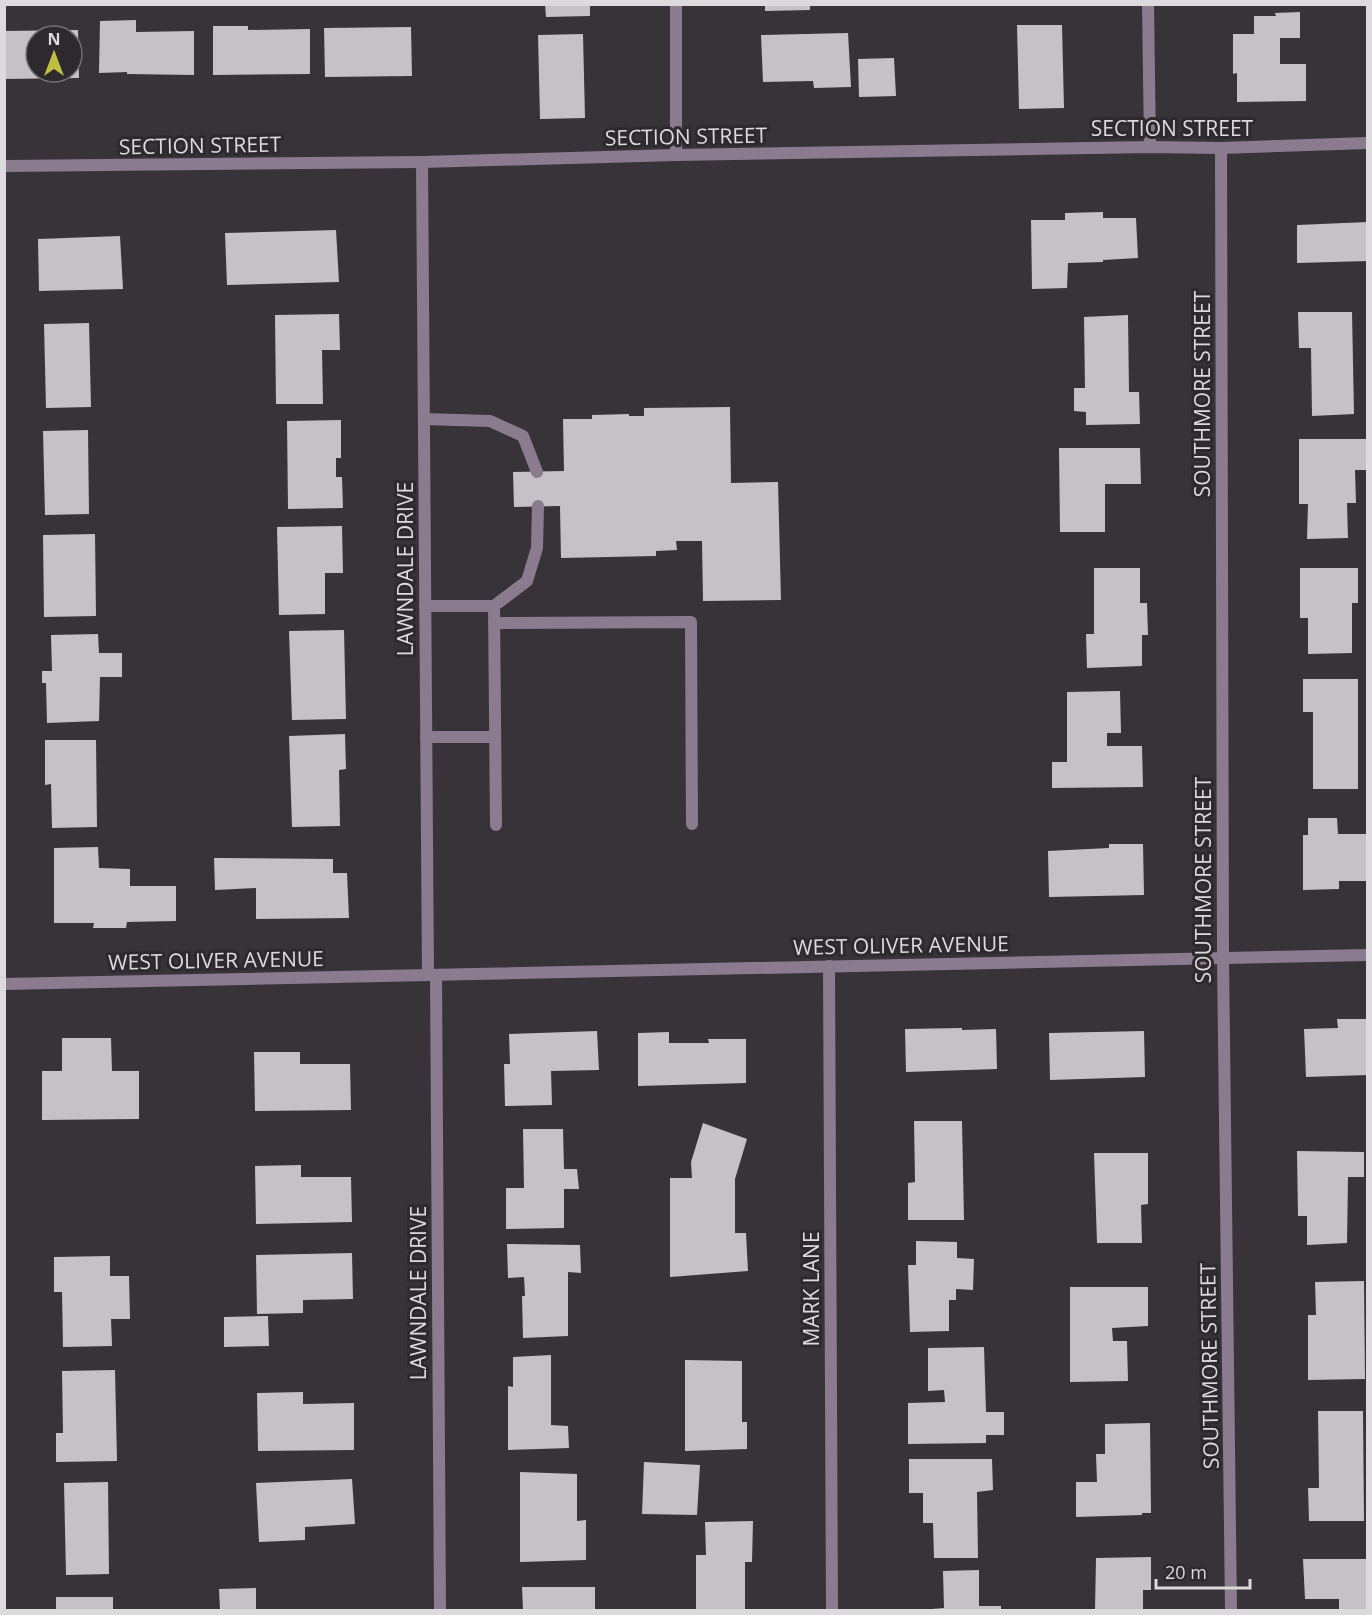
<svg xmlns="http://www.w3.org/2000/svg" width="1372" height="1615" font-family="'Open Sans',sans-serif">
	<style>
		.building { fill: #c6c1c7; fill-rule: evenodd }
		.lines { fill: none; stroke-linecap: round; stroke-linejoin: round }
		.service { stroke: #8b7b8f; stroke-width: 12 }
		.minor { stroke: #8b7b8f; stroke-width: 12 }
		.labels { text-anchor: middle; dominant-baseline: central; stroke-width: 6; stroke-linejoin: round; paint-order: stroke }
		.street-label { font-size: 21px; fill: #dddadd; stroke: #2d292e }
	</style>
	<rect width="100%" height="100%" fill="#373339"/>
	<!-- building -->
	<g class="building">
		<path d="M545,4h45v12l-44,1z"/>
		<path d="M765,4h45v6l-45,1z"/>
		<path d="M1300,12v26h-20v26h26v37l-69,1v-29l-4,1v-40h21v-18h22l-1,-3z"/>
		<path d="M136,20v12l58,-1v44l-67,-1v-2l-28,1 1,-52z"/>
		<path d="M1017,25h45l2,83 -45,1z"/>
		<path d="M213,26h35v4l62,-1v45l-97,1z"/>
		<path d="M411,27l1,49 -87,1 -1,-49z"/>
		<path d="M78,30l1,48 -75,1v-48zM36,36h36v36h-36z"/>
		<path d="M848,33l3,54 -37,1 -1,-7 -50,1 -2,-47z"/>
		<path d="M583,34l2,84 -45,1 -2,-84z"/>
		<path d="M894,58l2,38 -37,1 -1,-38z"/>
		<path d="M1103,212v6h33l2,40 -35,2v2l-35,1 -1,25 -35,1 -1,-69h34v-7z"/>
		<path d="M1368,222v39l-71,2v-38z"/>
		<path d="M336,230l3,52 -112,3 -2,-52z"/>
		<path d="M120,236l3,53 -84,2 -1,-52z"/>
		<path d="M1298,312h54l2,102 -42,2 -1,-68h-12z"/>
		<path d="M339,314l1,36h-18l1,54h-47l-1,-89z"/>
		<path d="M1128,315l1,77h10l1,32 -54,1v-13l-12,-1v-23h11l-1,-71z"/>
		<path d="M89,323l2,84 -45,1 -2,-84z"/>
		<path d="M730,407l1,76 47,-1 3,118 -78,1 -1,-60h-26l1,9 -21,1v5l-95,2 -1,-52 -46,1 -1,-35 51,-1 -1,-52h29v-4l37,-1v2h15v-8z"/>
		<path d="M341,420v38h-5v19h6l1,31 -55,1 -1,-88z"/>
		<path d="M88,430l1,84 -44,1 -2,-84z"/>
		<path d="M1299,439h69v31h-13l1,33h-9l1,35 -41,1 1,-35h-9z"/>
		<path d="M1059,448h81l1,36h-36v48h-45z"/>
		<path d="M342,526l1,47h-18v41l-46,1 -2,-88z"/>
		<path d="M95,534l1,82 -52,1 -1,-82z"/>
		<path d="M1094,568h46v35h7l1,32h-6v31l-55,2 -1,-34h8z"/>
		<path d="M1300,568h58v35h-6v50l-44,1v-36h-8z"/>
		<path d="M344,630l2,89 -54,1 -3,-89z"/>
		<path d="M98,634l1,19h23v24h-22l-1,44 -52,2 -1,-40h-4v-12h10l-1,-36z"/>
		<path d="M1303,679h55v110h-45v-77h-10z"/>
		<path d="M1120,691l1,42h-14v13h35l1,41 -91,1v-26h15v-70z"/>
		<path d="M345,734l1,35 -7,1 1,56 -48,1 -3,-91z"/>
		<path d="M45,740h51l1,87 -45,1 -1,-44 -6,1z"/>
		<path d="M1308,818h29l1,16h30v47h-29v8l-36,1v-55h5z"/>
		<path d="M1109,844h34l1,51 -95,2 -1,-46 61,-3z"/>
		<path d="M98,847l1,21 31,1v17h46v35l-49,1 -1,6h-33l1,-5h-40v-75z"/>
		<path d="M214,858l119,1v14h14l2,45 -93,1v-31l-41,2z"/>
		<path d="M1337,1019h31v56l-62,2 -2,-48 34,-1z"/>
		<path d="M962,1028v2l34,-1 1,40 -91,3 -1,-43z"/>
		<path d="M597,1031l2,39 -48,1 1,34 -47,1 -1,-42h6l-1,-30z"/>
		<path d="M1144,1031l1,46 -95,3 -1,-47z"/>
		<path d="M669,1032v11h40l-1,-4h38v44l-108,3v-53z"/>
		<path d="M62,1038h49l1,33h27v48l-97,1v-49h20z"/>
		<path d="M254,1052h46v12h50l1,46 -96,1z"/>
		<path d="M914,1121h48l2,99h-56v-37l7,-1z"/>
		<path d="M703,1123l44,16 -12,40v54h11l2,38 -78,6v-99h22l-1,-16z"/>
		<path d="M523,1129h40l1,40h13l2,20h-15v39l-58,1v-41h18z"/>
		<path d="M1297,1151l67,1v25h-16l-1,66 -40,2v-29h-9z"/>
		<path d="M1094,1153h54v51l-7,1 1,38h-45z"/>
		<path d="M301,1165v12h50l1,45 -96,2 -1,-58z"/>
		<path d="M916,1241l41,1v16l17,1 -1,31 -17,-1v11h-7v31l-39,1 -2,-67h8z"/>
		<path d="M507,1244l73,1 1,28 -13,-1v64l-45,2 -1,-42h3l-1,-19 -16,1z"/>
		<path d="M352,1253l1,46 -50,1v13l-46,1 -1,-59z"/>
		<path d="M110,1256v20h19l1,43h-19l1,27 -49,1 -1,-55h-8v-35z"/>
		<path d="M1364,1281l1,98 -57,1v-65h8l-1,-33z"/>
		<path d="M1070,1287h78v39l-36,2 1,13h14l1,40 -58,1z"/>
		<path d="M268,1316l1,30 -45,1v-30z"/>
		<path d="M984,1347l2,65h18v23h-18v8l-78,1v-41l37,-1 -1,-12 -16,1v-43z"/>
		<path d="M551,1355v70l17,1 1,22 -61,2v-64l5,1v-30z"/>
		<path d="M685,1360l57,1v61h5v27l-62,2z"/>
		<path d="M115,1370l2,91 -61,1v-29h7l-1,-62z"/>
		<path d="M303,1392v12l51,-1v47l-96,1 -1,-58z"/>
		<path d="M1318,1411h45l1,110h-55l-1,-33h11z"/>
		<path d="M1150,1423l1,90h-9v2l-66,2v-35h21l-1,-28h9v-30z"/>
		<path d="M909,1459h83l1,31 -16,2 1,66h-44l-1,-35h-10v-30h-14z"/>
		<path d="M644,1462l56,3 -3,50 -55,-1z"/>
		<path d="M520,1472l57,2v47l9,-1v40l-66,2z"/>
		<path d="M352,1479l3,45 -50,3v13l-46,2 -3,-59z"/>
		<path d="M108,1482l1,92 -43,1 -2,-92z"/>
		<path d="M753,1521l-1,41h-7v48h-49v-55h10l-1,-33z"/>
		<path d="M1151,1557v33h-8v20h-48l1,-52z"/>
		<path d="M1303,1559h65v51h-29v-11h-34z"/>
		<path d="M979,1570v36h22v4h-69v-1l12,-1 -1,-37z"/>
		<path d="M522,1587h73v23h-72z"/>
		<path d="M256,1588v22h-36l-1,-21z"/>
		<rect x="56" y="1597" width="57" height="13"/>
	</g>
	<g class="lines">
		<!-- service -->
		<g class="service">
			<path d="M424,419l66,2 33,15 14,36"/>
			<path d="M425,606h69l2,219"/>
			<path d="M494,606l33,-25 10,-33 1,-42"/>
			<path d="M494,623l197,-1 1,202"/>
			<path d="M426,737h69"/>
		</g>
		<!-- minor -->
		<g class="minor">
			<path d="M676,4v151"/>
			<path d="M1148,4l2,143"/>
			<path d="M1221,148l2,810 8,652"/>
			<path d="M422,162l6,813"/>
			<path d="M4,166l418,-4 254,-7 474,-8 71,1 147,-5"/>
			<path d="M829,966l3,644"/>
			<path d="M436,975l4,635"/>
			<path d="M4,984l1364,-29"/>
		</g>
	</g>
	<g class="labels">
		<!-- street labels -->
		<g class="street-label">
			<text x="1172" y="128">SECTION STREET</text>
			<text transform="translate(686 136) rotate(-1)">SECTION STREET</text>
			<text transform="translate(200 145) rotate(-1)">SECTION STREET</text>
			<text transform="translate(1202 394) rotate(-90)">SOUTHMORE STREET</text>
			<text transform="translate(405 569) rotate(-90)">LAWNDALE DRIVE</text>
			<text transform="translate(1203 880) rotate(-90)">SOUTHMORE STREET</text>
			<text transform="translate(901 945) rotate(-1)">WEST OLIVER AVENUE</text>
			<text transform="translate(216 960) rotate(-1)">WEST OLIVER AVENUE</text>
			<text transform="translate(811 1289) rotate(-90)">MARK LANE</text>
			<text transform="translate(418 1293) rotate(-90)">LAWNDALE DRIVE</text>
			<text transform="translate(1209 1366) rotate(-91)">SOUTHMORE STREET</text>
		</g>
	</g>
	<!-- border -->
	<rect width="1372" height="1615" fill="none" stroke="#dddadd" stroke-width="12"/>
	<!-- north arrow -->
	<g transform="translate(54 54)"><circle r="28" fill="#2d292e" stroke="#737074" stroke-width="1.5"/>
	<path d="M0-4.5L10 22L0 15L-10 22Z" fill="#bfbe41"/>
	<text y="-9" font-size="16" font-weight="bold" text-anchor="middle" fill="#dddadd">N</text>
	</g>
	<!-- scale -->
	<path d="M1156 1579v9h94v-9" fill="none" stroke="#dddadd" stroke-width="3"/>
	<text x="1165" y="1579" font-size="18" fill="#dddadd" stroke="#2d292e" stroke-width="4.5" paint-order="stroke">20 m</text>
</svg>
